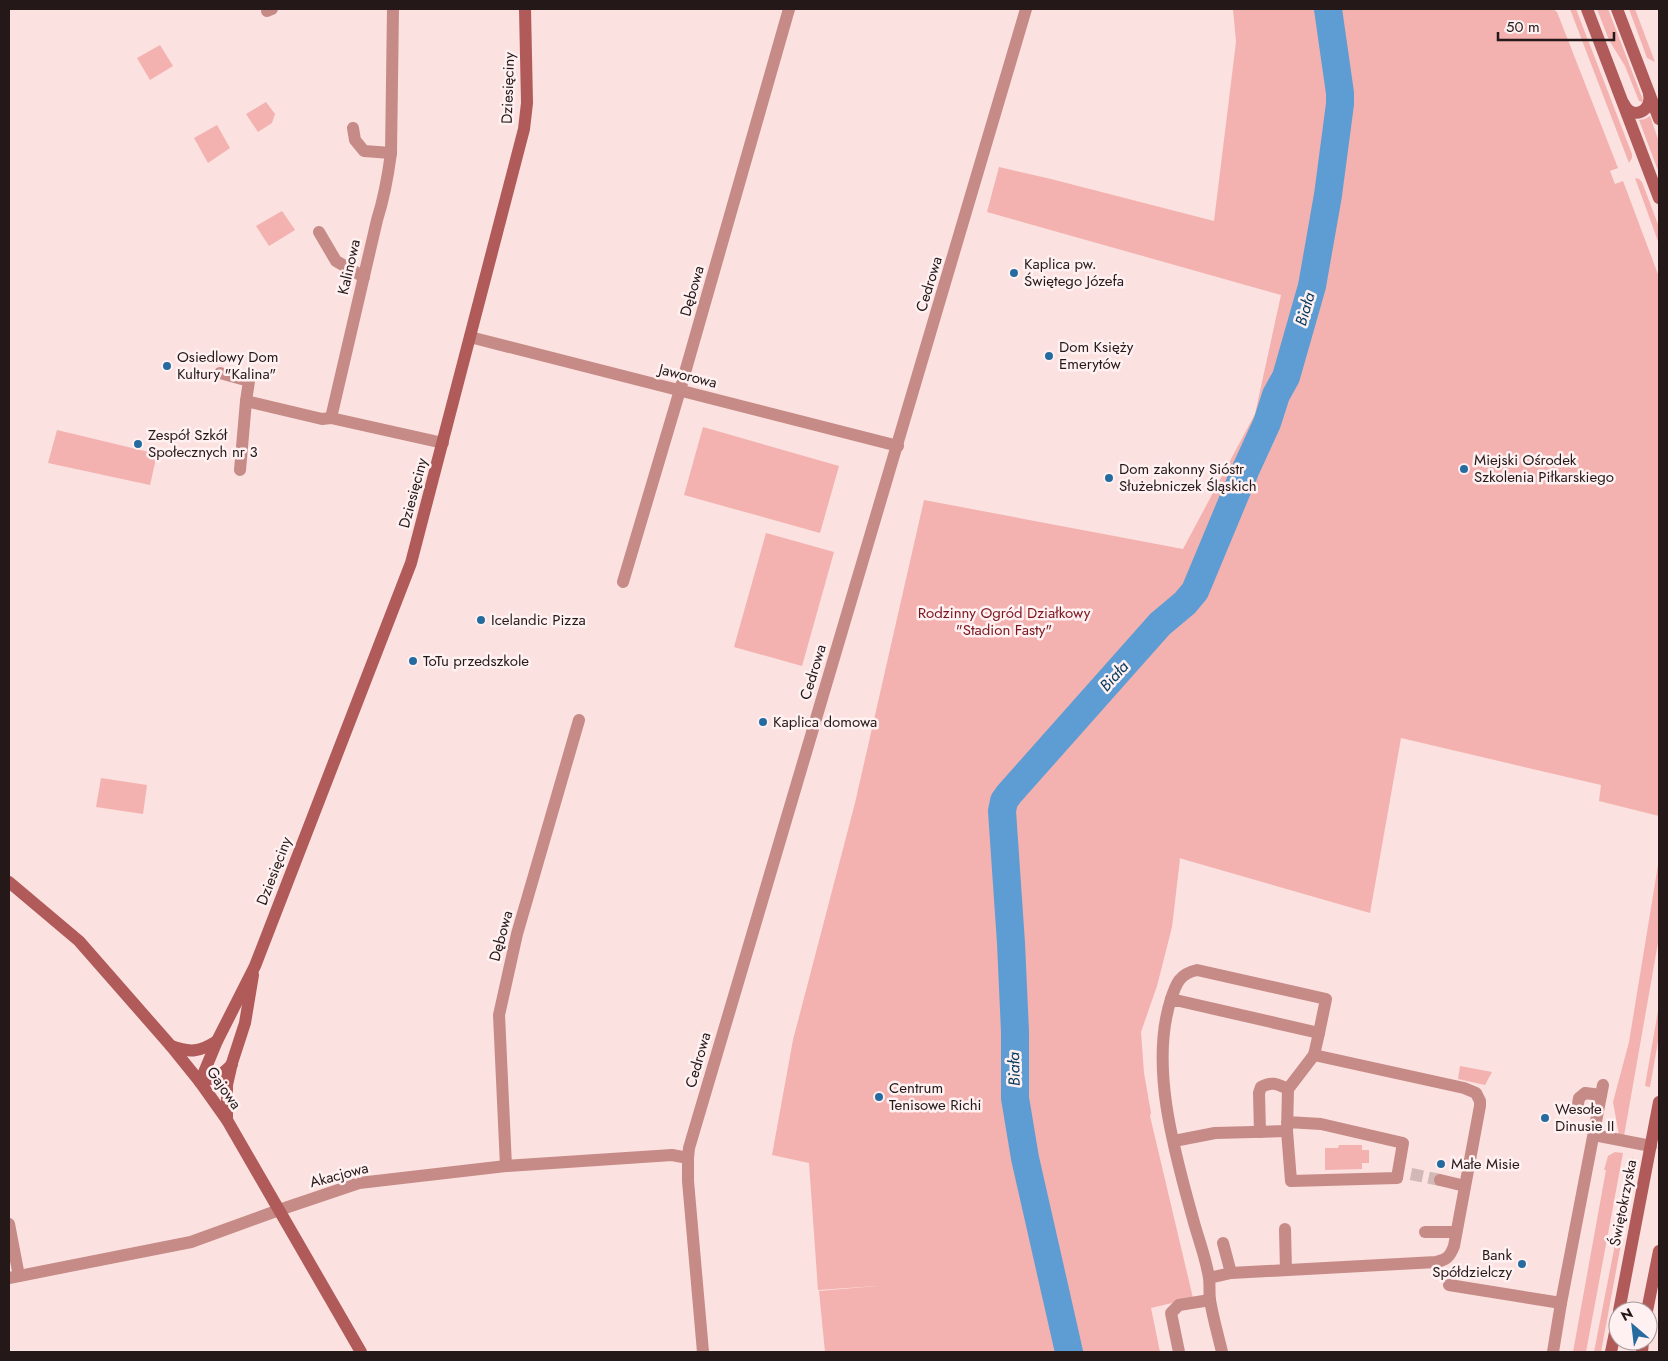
<svg xmlns="http://www.w3.org/2000/svg" width="1668" height="1361" font-family="Jost,sans-serif">
	<style>
		.green { fill: #f3b2af }
		.lines { fill: none; stroke-linecap: round; stroke-linejoin: round }
		.river { stroke: #5e9dd3; stroke-width: 28 }
		.street-tunnel { stroke: #d0b9b7; stroke-width: 12; stroke-dasharray: 12 6; stroke-linecap: butt }
		.street { stroke: #c68a87; stroke-width: 12 }
		.secondary { stroke: #b05a59; stroke-width: 12 }
		.poi-dot { fill: #266ba0; stroke: #fff1f1; stroke-width: 2 }
		.labels { text-anchor: middle; dominant-baseline: central; stroke-width: 5; stroke-linejoin: round; paint-order: stroke }
		.street-label { font-size: 15px; fill: #241818; stroke: #fff1f1 }
		.poi-label { font-size: 15px; fill: #241818; stroke: #fff1f1; text-anchor: start }
		.park-label { font-size: 15px; fill: #7b1620; stroke: #fff1f1 }
		.water-label { font-size: 16px; font-style: italic; fill: #05385c; stroke: #fff1f1 }
	</style>
	<rect width="100%" height="100%" fill="#fbe1df"/>
	<!-- green -->
	<g class="green">
		<path d="M1233,9h320l4,3 61,156 -8,3 5,13 8,-3 36,96v539l-60,-15 2,-16 -200,-47 -31,175 -191,-55 1,1 -8,68 -15,59 -16,46 3,41 7,40 -1,3 43,182 -42,10 9,44h-335l-6,-61 58,-5 -59,4 -9,-127 -37,-8 21,-115 62,-237 69,-303 259,49 72,-135 26,-119 -294,-83 12,-45 52,12 163,42 22,-179z"/>
		<path d="M1570,9h6l56,145v4l-3,5z"/>
		<path d="M1597,9h11l35,91 -1,2 -3,-1 -14,-35 -16,-26z"/>
		<path d="M1629,9h6l20,53 -8,-4z"/>
		<path d="M160,45l13,21 -23,14 -13,-22z"/>
		<path d="M266,102l9,12 -3,9 -14,9 -12,-18z"/>
		<path d="M1650,116l9,26v31l-20,-53 6,-1z"/>
		<path d="M217,125l13,23 -22,15 -14,-25z"/>
		<path d="M1635,178l4,1 3,3 17,45v17z"/>
		<path d="M282,211l13,19 -26,16 -13,-20z"/>
		<path d="M703,427l136,39 -19,67 -136,-38z"/>
		<path d="M57,430l100,24 -7,31 -102,-22z"/>
		<path d="M766,533l68,19 -32,114 -68,-19z"/>
		<path d="M101,778l46,7 -4,29 -47,-7z"/>
		<path d="M1659,859v78l-35,199 -5,-1 -6,-33 16,-60z"/>
		<path d="M1659,1005v31l-9,51 -5,-1z"/>
		<path d="M1460,1066l32,6 -7,13 -27,-6z"/>
		<path d="M1339,1145h23v5h7v13h-7v6l-37,1v-22h13z"/>
		<path d="M1615,1152l8,1 -37,199h-13l33,-182h-2l4,-14z"/>
		<path d="M1632,1157l4,6 -35,189h-7z"/>
	</g>
	<g class="lines">
		<!-- river -->
		<path class="river" d="M1069,1352l-44,-194 -10,-60v-66l-4,-89 -9,-132 2,-10 5,-7 151,-170 25,-21 10,-12 50,-120 22,-48 9,-28 10,-18 26,-91 16,-91 12,-91v-11l-12,-84"/>
		<!-- street-tunnel -->
		<path class="street-tunnel" d="M1411,1174l29,6"/>
		<!-- street -->
		<g class="street">
			<path d="M393,9l-2,144c-3,23 -7,45 -14,67l-46,198 112,25"/>
			<path d="M267,11l5,-2"/>
			<path d="M353,128l2,12 9,11 27,2"/>
			<path d="M319,232l17,29 28,16"/>
			<path d="M470,337l428,109"/>
			<path d="M220,373l29,8 -3,20"/>
			<path d="M240,470l6,-69 76,18 9,-1"/>
			<path d="M623,582l57,-192 109,-381"/>
			<path d="M1171,999c5,-15 8,-25 26,-29l129,29 -7,34"/>
			<path d="M1577,1110l2,-12 6,-5 16,2"/>
			<path d="M1287,1122l34,2 82,19 -6,35 -106,3 -4,-50 1,-42 26,-34"/>
			<path d="M1260,1132l-1,-39 2,-6c11,-6 16,-3 27,2"/>
			<path d="M1594,1135l57,11"/>
			<path d="M1174,1141l41,-8 72,-2"/>
			<path d="M506,1166l-7,-151 18,-81 62,-214"/>
			<path d="M1440,1180l25,6"/>
			<path d="M9,1224l10,52"/>
			<path d="M1285,1229l1,41"/>
			<path d="M1425,1232h31"/>
			<path d="M1223,1243l8,30"/>
			<path d="M9,1278l182,-36 88,-32 80,-27 147,-17 166,-11 16,3"/>
			<path d="M1209,1278l22,-5 205,-11c10,-2 14,-5 18,-16l26,-140v-5l-4,-8 -12,-5 -150,-33 5,-22 -148,-34c-22,67 4,155 22,220 5,19 13,39 16,59 1,7 0,15 1,22 3,18 8,35 12,52"/>
			<path d="M1449,1285l112,18"/>
			<path d="M703,1352l-15,-171v-23l1,-10c112,-380 227,-759 337,-1139"/>
			<path d="M1179,1352l-8,-39 8,-8 31,-5"/>
			<path d="M1553,1352l8,-49 42,-218"/>
		</g>
		<!-- secondary -->
		<g class="secondary">
			<path d="M1587,9l72,189"/>
			<path d="M1617,9l42,110"/>
			<path d="M1624,104c8,17 29,7 25,-10"/>
			<path d="M9,882l70,59 92,105 29,36 27,38 134,232"/>
			<path d="M171,1046c19,7 29,6 46,-5"/>
			<path d="M200,1082l17,-41 38,-75 156,-403 113,-434 3,-26 -2,-94"/>
			<path d="M200,1082c14,-4 23,-7 32,-18"/>
			<path d="M227,1120v-35l5,-22 13,-40 8,-48"/>
			<path d="M1619,1311l40,-209"/>
			<path d="M1647,1311l12,-60"/>
			<path d="M1611,1352l7,-34"/>
			<path d="M1642,1352l1,-11"/>
		</g>
	</g>
	<!-- markers -->
	<g class="poi-dot">
		<circle cx="1014" cy="273" r="5"/>
		<circle cx="1049" cy="356" r="5"/>
		<circle cx="167" cy="366" r="5"/>
		<circle cx="138" cy="444" r="5"/>
		<circle cx="1464" cy="469" r="5"/>
		<circle cx="1109" cy="478" r="5"/>
		<circle cx="481" cy="620" r="5"/>
		<circle cx="413" cy="661" r="5"/>
		<circle cx="763" cy="722" r="5"/>
		<circle cx="879" cy="1097" r="5"/>
		<circle cx="1545" cy="1118" r="5"/>
		<circle cx="1441" cy="1164" r="5"/>
		<circle cx="1522" cy="1264" r="5"/>
	</g>
	<g class="labels">
		<!-- street labels -->
		<g class="street-label">
			<text transform="translate(508 88) rotate(-88)">Dziesięciny</text>
			<text transform="translate(349 267) rotate(-77)">Kalinowa</text>
			<text transform="translate(929 284) rotate(-73)">Cedrowa</text>
			<text transform="translate(692 291) rotate(-74)">Dębowa</text>
			<text transform="translate(688 376) rotate(14)">Jaworowa</text>
			<text transform="translate(413 493) rotate(-75)">Dziesięciny</text>
			<text transform="translate(813 672) rotate(-73)">Cedrowa</text>
			<text transform="translate(274 871) rotate(-69)">Dziesięciny</text>
			<text transform="translate(501 936) rotate(-75)">Dębowa</text>
			<text transform="translate(698 1060) rotate(-74)">Cedrowa</text>
			<text transform="translate(224 1088) rotate(55)">Gajowa</text>
			<text transform="translate(339 1175) rotate(-15)">Akacjowa</text>
			<text transform="translate(1623 1203) rotate(-79)">Świętokrzyska</text>
		</g>
		<!-- poi labels -->
		<g class="poi-label">
			<text x="1024" y="264">Kaplica pw.<tspan x="1024" dy="17">Świętego Józefa</tspan></text>
			<text x="1059" y="347">Dom Księży<tspan x="1059" dy="17">Emerytów</tspan></text>
			<text x="177" y="357">Osiedlowy Dom<tspan x="177" dy="17">Kultury "Kalina"</tspan></text>
			<text x="148" y="435">Zespół Szkół<tspan x="148" dy="17">Społecznych nr 3</tspan></text>
			<text x="1474" y="460">Miejski Ośrodek<tspan x="1474" dy="17">Szkolenia Piłkarskiego</tspan></text>
			<text x="1119" y="469">Dom zakonny Sióstr<tspan x="1119" dy="17">Służebniczek Śląskich</tspan></text>
			<text x="491" y="620">Icelandic Pizza</text>
			<text x="423" y="661">ToTu przedszkole</text>
			<text x="773" y="722">Kaplica domowa</text>
			<text x="889" y="1088">Centrum<tspan x="889" dy="17">Tenisowe Richi</tspan></text>
			<text x="1555" y="1109">Wesołe<tspan x="1555" dy="17">Dinusie II</tspan></text>
			<text x="1451" y="1164">Małe Misie</text>
			<text x="1512" y="1255" text-anchor="end">Bank<tspan x="1512" dy="17">Spółdzielczy</tspan></text>
		</g>
		<!-- park labels -->
		<g class="park-label">
			<text x="1004" y="613">Rodzinny Ogród Działkowy<tspan x="1004" dy="17">"Stadion Fasty"</tspan></text>
		</g>
		<!-- water labels -->
		<g class="water-label">
			<text transform="translate(1305 309) rotate(-74)">Biała</text>
			<text transform="translate(1114 676) rotate(-48)">Biała</text>
			<text transform="translate(1014 1069) rotate(-91)">Biała</text>
		</g>
	</g>
	<!-- border -->
	<rect width="1668" height="1361" fill="none" stroke="#241818" stroke-width="20"/>
	<!-- north arrow -->
	<g transform="translate(1633 1326) rotate(332)"><circle r="24" fill="#fff1f1" stroke="#a79a9a"/>
	<path d="M0-4L9 19L0 12L-9 19Z" fill="#266ba0"/>
	<text y="-8" font-size="14" font-weight="bold" text-anchor="middle" fill="#241818">N</text>
	</g>
	<!-- scale -->
	<path d="M1498 32v8h116v-8" fill="none" stroke="#241818" stroke-width="2.5"/>
	<text x="1506" y="32" font-size="15" fill="#241818" stroke="#fff1f1" stroke-width="4" paint-order="stroke">50 m</text>
</svg>
